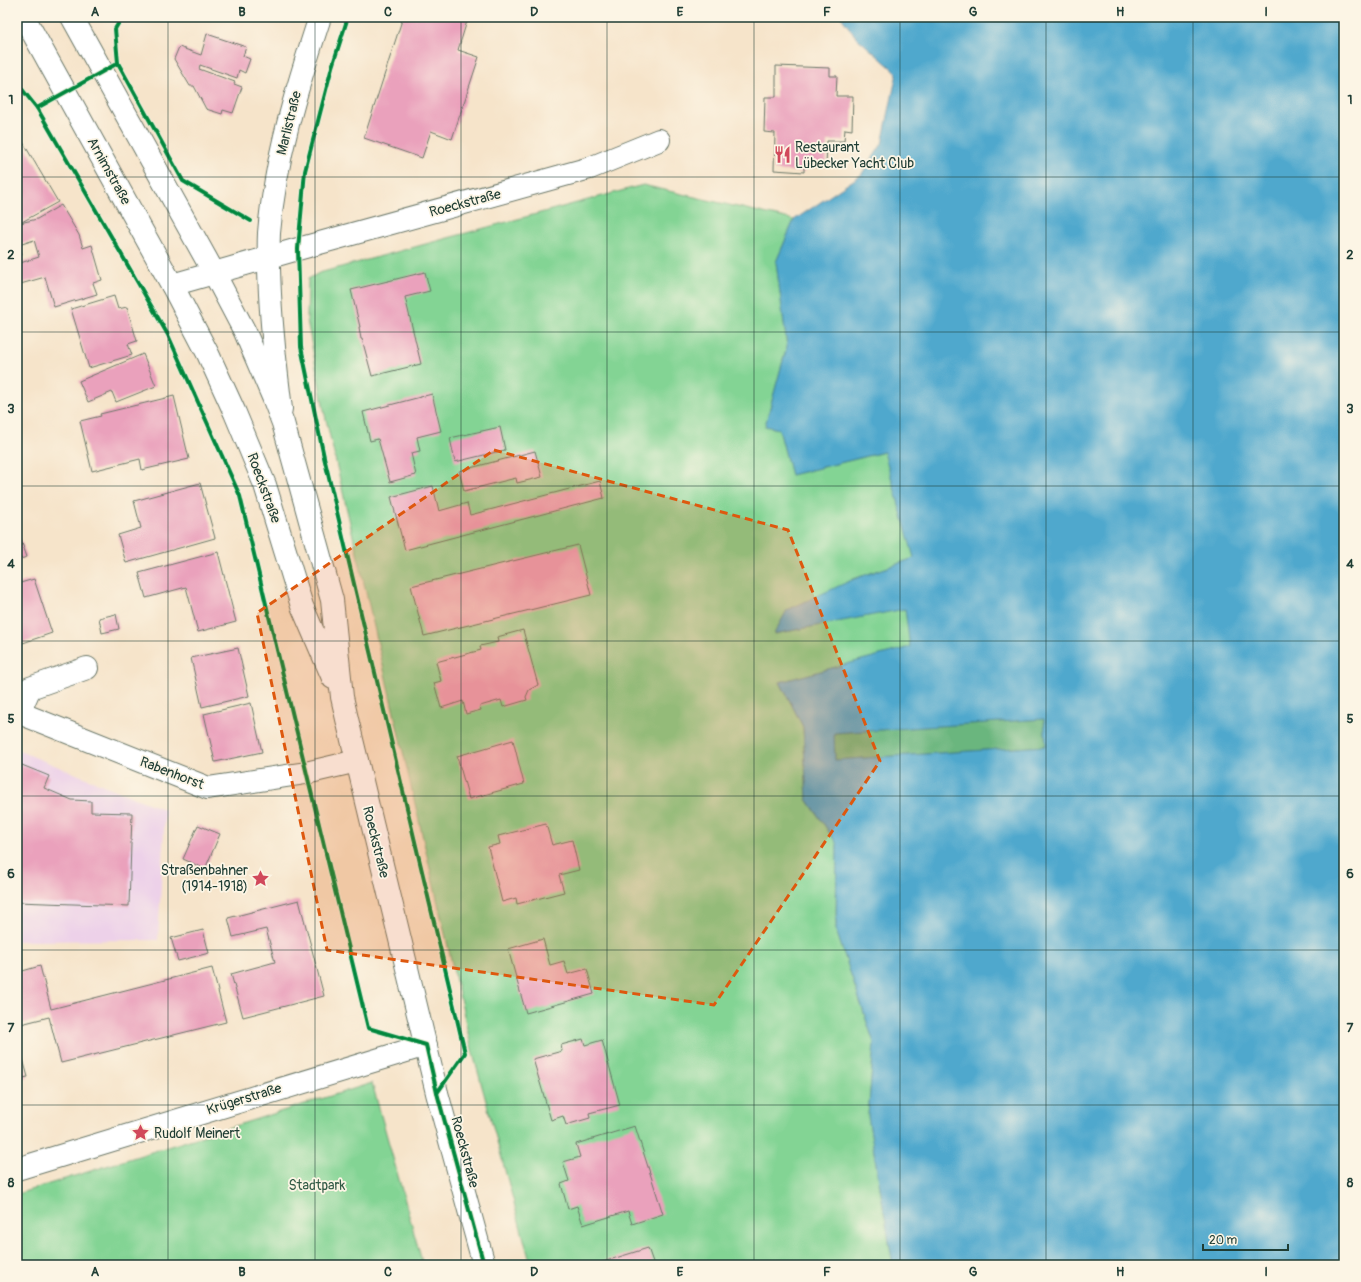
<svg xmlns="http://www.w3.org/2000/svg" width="1361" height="1282" font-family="Pangolin,sans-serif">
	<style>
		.built { fill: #edd1e9 }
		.green { fill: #83d494; stroke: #518864 }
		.forest { fill: #6ab67e; stroke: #447a59 }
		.water { fill: #50a8cd; stroke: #387280; fill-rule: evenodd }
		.building { fill: #eaa1bc }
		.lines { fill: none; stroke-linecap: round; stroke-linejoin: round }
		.minor-casing { stroke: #6a7768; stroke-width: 24 }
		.major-casing { stroke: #6a7768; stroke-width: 24 }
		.minor { stroke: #fff; stroke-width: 22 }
		.major { stroke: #fff; stroke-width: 22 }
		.cycleway-casing { stroke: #fcf5e5; stroke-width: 6 }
		.cycleway { stroke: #00873e; stroke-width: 4 }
		.marked { fill: #de580e; fill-opacity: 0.2; stroke: #de580e; stroke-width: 3; stroke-dasharray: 8 5; stroke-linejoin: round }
		.grid { fill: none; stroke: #1f3d34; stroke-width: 1; stroke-opacity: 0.55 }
		.labels { text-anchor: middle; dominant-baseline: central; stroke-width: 3.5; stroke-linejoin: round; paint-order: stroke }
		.street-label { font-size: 14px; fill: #1f3d34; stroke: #fcf5e5 }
		.poi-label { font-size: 14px; fill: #1f3d34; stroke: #fcf5e5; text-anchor: start }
		.park-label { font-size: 14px; fill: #335b47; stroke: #fcf5e5 }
		.neatline { fill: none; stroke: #1f3d34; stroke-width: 1.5 }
		.grid-label { font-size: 13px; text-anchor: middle; font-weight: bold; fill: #1f3d34 }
	</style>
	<rect width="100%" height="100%" fill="#fcf5e5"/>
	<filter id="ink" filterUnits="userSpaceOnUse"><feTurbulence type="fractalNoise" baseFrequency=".025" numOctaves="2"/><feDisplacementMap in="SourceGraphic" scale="8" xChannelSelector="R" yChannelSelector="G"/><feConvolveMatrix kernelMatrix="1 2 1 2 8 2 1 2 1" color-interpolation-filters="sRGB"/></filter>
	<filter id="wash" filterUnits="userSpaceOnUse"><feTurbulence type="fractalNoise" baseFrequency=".012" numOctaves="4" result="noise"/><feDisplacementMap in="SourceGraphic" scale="16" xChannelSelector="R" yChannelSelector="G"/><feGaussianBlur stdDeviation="0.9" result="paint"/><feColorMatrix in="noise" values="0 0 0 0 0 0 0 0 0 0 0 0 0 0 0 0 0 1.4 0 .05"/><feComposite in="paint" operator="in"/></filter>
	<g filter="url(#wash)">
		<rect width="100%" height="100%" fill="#f6e4ca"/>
		<!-- built -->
		<path class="built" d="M17,750l148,60 -7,130 -141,1z"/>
		<!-- green -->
		<g class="green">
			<path d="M643,185l151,35 -18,42 11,84 -22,80 14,3 12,46 93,-23 31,106 -62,21 -78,55 130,-26 6,39 -131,35 23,45 4,72 30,45 -1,86 38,113 -6,73 25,149h-362l-59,-215 -147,-635 -18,-95 1,-41 11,-6z"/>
			<path d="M372,1083l51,182h-406v-71z"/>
		</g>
		<!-- forest -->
		<path class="forest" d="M1044,719l2,27 -211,14 -1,-27z"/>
		<!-- water -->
		<path class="water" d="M841,17h503v1248h-451l-25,-149 6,-73 -38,-113 1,-86 -30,-45 -4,-72 -23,-45 130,-35 -5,-38 -131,25 13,-24 67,-31 60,-21 -30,-106 -93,23 -12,-46 -14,-3 22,-80 -11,-84 18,-42 67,-45 21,-31 15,-71 -41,-36zM1044,719l2,27 -211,14 -1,-27z"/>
		<g id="blocks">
			<!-- building -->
			<g class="building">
				<path d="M403,17h61l4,1 -10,32 21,7 -27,82 -21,-8 -9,27 -58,-20z"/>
				<path d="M207,34l39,13 -3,9 7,3 -5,14 -6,-3 -2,8 -37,-13 -1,4 36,13 -1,2 8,3 -9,26 -10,-3 -1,4 -16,-5 -12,-23h-4l-16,-27 5,-12 22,8z"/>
				<path d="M776,66l54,2v8h7l-1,20h17l-1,34 -7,-1 -1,12h-17l-1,26h-22v5l-30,-2 1,-37 -11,-1 1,-35h11z"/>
				<path d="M17,132l41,70 -38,21 17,-4 24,-14 18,30 4,13 9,-3 10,35 -9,3 4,11 -43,13 -9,-30 -28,8v-21l22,-7 -5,-17 -15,5 3,9 -5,1v-31l3,-1 -3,-4z"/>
				<path d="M425,272l5,19 -25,6 16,67 -49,12 -10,-37h-1l-2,-12h1l-9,-37z"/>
				<path d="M114,296l4,13 9,-2 10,34 -9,3 4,11 -43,13 -18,-59z"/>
				<path d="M143,354l13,32 -40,16 -4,-10 -24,10 -9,-21z"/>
				<path d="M432,394l9,37 -24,6 3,14 -9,2 5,22 -26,7 -12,-43 -8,2 -7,-29z"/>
				<path d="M174,396l15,63 -47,11 -2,-11 -48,12 -12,-50 21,-5 -1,-2z"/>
				<path d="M500,427l5,23 -50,12 -5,-24z"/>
				<path d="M535,451l7,26 -25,6 -1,-5 -52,13 -5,-20z"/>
				<path d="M600,481l4,17 -199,52 -14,-53 42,-11 6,25 28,-8 3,12z"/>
				<path d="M200,483l15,55 -89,25 -8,-28 23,-7 -7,-27z"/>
				<path d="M17,529l10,28 -10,3z"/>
				<path d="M578,545l13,50 -167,41 -13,-50z"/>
				<path d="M218,552l18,70 -38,10 -12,-45 -40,11 -7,-25z"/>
				<path d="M34,579l18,54 -35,12v-61z"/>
				<path d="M116,614l3,15 -17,4 -3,-15z"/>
				<path d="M523,630l15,55 -9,5 -3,7 1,3 -24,7 -2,-7 -21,6 1,4 -15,4 -3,-13 -22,7 -7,-25 7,-2 -5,-19 45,-12 -1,-4 18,-4 -1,-5z"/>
				<path d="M238,648l11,48 -47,11 -11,-49z"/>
				<path d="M251,703l11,49 -47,10 -11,-48z"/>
				<path d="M513,740l11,44 -55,15 -12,-43z"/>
				<path d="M17,763l32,13 -5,12 28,12 19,1v11l41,1 -3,93 -112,-4z"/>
				<path d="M546,824l6,21 20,-5 7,30 -20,5 5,17 -47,12 -1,-6 -14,4 -14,-55 12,-3 -2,-8z"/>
				<path d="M198,825l22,9 -15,35 -22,-10z"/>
				<path d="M299,900l25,96 -81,21 -12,-43 44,-12 -9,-33 -33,8 -5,-19z"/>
				<path d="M203,930l6,23 -31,8 -7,-23z"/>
				<path d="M543,939l7,26 14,-4 4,13 19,-5 7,25 -68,19 -18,-64z"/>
				<path d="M40,966l11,43 161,-41 14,54 -165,41 -12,-46 -32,8v-55l2,2z"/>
				<path d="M17,1038l11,39 -11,2z"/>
				<path d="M583,1039l2,6 17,-5 18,65 -31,8 1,5 -24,7 -3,-9 -12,4 -18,-61 29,-8 -1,-6z"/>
				<path d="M635,1126l28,88 -31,10 -4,-13 -45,14 -6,-19 -9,3 -7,-25 8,-3 -6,-19 17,-5 -4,-13z"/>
				<path d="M648,1248l6,17h-61z"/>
			</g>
		</g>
	</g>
	<g filter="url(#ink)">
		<use href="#blocks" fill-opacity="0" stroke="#6a7768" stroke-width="1"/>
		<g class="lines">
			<defs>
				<g id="minor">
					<path d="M172,285l126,-36 292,-81 69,-28"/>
					<path d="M281,409c-5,-39 -9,-77 -11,-115 -1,-21 -2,-41 -1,-61 6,-74 28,-146 51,-216"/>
					<path d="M17,712l191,76 98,-15 51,-12"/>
					<path d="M19,713l11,-25 57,-20"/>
					<path d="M17,1169l409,-124"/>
				</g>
				<g id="major">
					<path d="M24,17l148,268 36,69 27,59 30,72 37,121 31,72"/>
					<path d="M72,17l142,256 31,59 28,65 10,26 49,177 10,97 5,22 90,374 47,172"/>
				</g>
			</defs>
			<!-- minor casing -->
			<use href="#minor" class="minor-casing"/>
			<!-- major casing -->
			<use href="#major" class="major-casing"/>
			<!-- minor -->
			<use href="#minor" class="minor"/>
			<!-- major -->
			<use href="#major" class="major"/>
			<defs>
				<g id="cycleway">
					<path d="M122,17l-7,12 3,34 65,118 68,40"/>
					<path d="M348,17l-16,50 -27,104 -7,78 3,98 23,110 141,596 -28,40"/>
					<path d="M17,83l20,25 131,227 72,161 128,532 58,17 11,48 47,172"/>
					<path d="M37,108l81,-45"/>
				</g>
			</defs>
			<!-- cycleway casing -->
			<use href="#cycleway" class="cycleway-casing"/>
			<!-- cycleway -->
			<use href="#cycleway" class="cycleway"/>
		</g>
	</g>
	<!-- marked area -->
	<path class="marked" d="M494,450l294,80 92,231 -166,244 -387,-55 -70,-337z"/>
	<!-- grid -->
	<path class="grid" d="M168,17v1248M315,17v1248M461,17v1248M607,17v1248M754,17v1248M900,17v1248M1046,17v1248M1193,17v1248M17,177h1327M17,332h1327M17,486h1327M17,641h1327M17,796h1327M17,950h1327M17,1105h1327"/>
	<!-- icons -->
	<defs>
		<symbol id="restaurant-bare" viewBox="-9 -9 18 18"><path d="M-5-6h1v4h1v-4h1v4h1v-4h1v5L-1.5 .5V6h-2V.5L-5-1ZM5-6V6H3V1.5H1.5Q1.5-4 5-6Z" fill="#d1495b" stroke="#fcf5e5" stroke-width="2.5" paint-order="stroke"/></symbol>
		<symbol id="sight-bare" viewBox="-9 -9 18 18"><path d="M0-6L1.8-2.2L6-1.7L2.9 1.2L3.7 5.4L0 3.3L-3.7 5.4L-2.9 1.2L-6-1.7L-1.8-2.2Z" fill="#d1495b" stroke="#fcf5e5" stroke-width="2.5" paint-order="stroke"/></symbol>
	</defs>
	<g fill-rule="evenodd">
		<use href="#restaurant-bare" x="770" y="142" width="25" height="25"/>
		<use href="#sight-bare" x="248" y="866" width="25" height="25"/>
		<use href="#sight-bare" x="128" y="1120" width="25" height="25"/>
	</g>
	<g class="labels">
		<!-- street labels -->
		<g class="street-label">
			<text transform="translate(289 123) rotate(-76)">Marlistraße</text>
			<text transform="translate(109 171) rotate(61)">Arnimstraße</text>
			<text transform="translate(465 203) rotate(-15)">Roeckstraße</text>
			<text transform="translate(264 488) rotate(70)">Roeckstraße</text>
			<text transform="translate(172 773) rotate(21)">Rabenhorst</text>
			<text transform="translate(376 842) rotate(76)">Roeckstraße</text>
			<text transform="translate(244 1099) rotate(-17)">Krügerstraße</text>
			<text transform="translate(465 1152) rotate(75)">Roeckstraße</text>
		</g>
		<!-- poi labels -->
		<g class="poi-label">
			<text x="795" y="147">Restaurant<tspan x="795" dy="16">Lübecker Yacht Club</tspan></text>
			<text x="248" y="870" text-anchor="end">Straßenbahner<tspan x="248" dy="16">(1914-1918)</tspan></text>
			<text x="154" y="1133">Rudolf Meinert</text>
		</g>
		<!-- park labels -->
		<g class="park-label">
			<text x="317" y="1185">Stadtpark</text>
		</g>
	</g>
	<!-- margin -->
	<rect width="1361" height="1282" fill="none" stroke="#fcf5e5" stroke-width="44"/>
	<!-- scale -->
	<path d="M1203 1244v6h85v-6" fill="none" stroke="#1f3d34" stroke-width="2"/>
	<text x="1209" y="1244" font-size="12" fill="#1f3d34" stroke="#fcf5e5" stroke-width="3" paint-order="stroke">20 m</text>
	<rect x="22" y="22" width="1317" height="1238" class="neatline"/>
	<g class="grid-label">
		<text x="95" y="16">A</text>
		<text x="242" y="16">B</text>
		<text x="388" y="16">C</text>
		<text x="534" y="16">D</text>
		<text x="680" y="16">E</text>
		<text x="827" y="16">F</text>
		<text x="973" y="16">G</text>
		<text x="1120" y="16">H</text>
		<text x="1266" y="16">I</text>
		<text x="11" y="104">1</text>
		<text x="1350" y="104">1</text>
		<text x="11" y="259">2</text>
		<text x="1350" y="259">2</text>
		<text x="11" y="413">3</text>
		<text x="1350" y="413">3</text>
		<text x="11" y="568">4</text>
		<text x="1350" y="568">4</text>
		<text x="11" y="723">5</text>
		<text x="1350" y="723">5</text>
		<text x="11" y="878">6</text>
		<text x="1350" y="878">6</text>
		<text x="11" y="1032">7</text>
		<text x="1350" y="1032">7</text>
		<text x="11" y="1187">8</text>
		<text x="1350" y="1187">8</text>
		<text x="95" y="1276">A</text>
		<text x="242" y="1276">B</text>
		<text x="388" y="1276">C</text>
		<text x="534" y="1276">D</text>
		<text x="680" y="1276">E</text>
		<text x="827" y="1276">F</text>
		<text x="973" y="1276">G</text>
		<text x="1120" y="1276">H</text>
		<text x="1266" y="1276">I</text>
	</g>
</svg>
